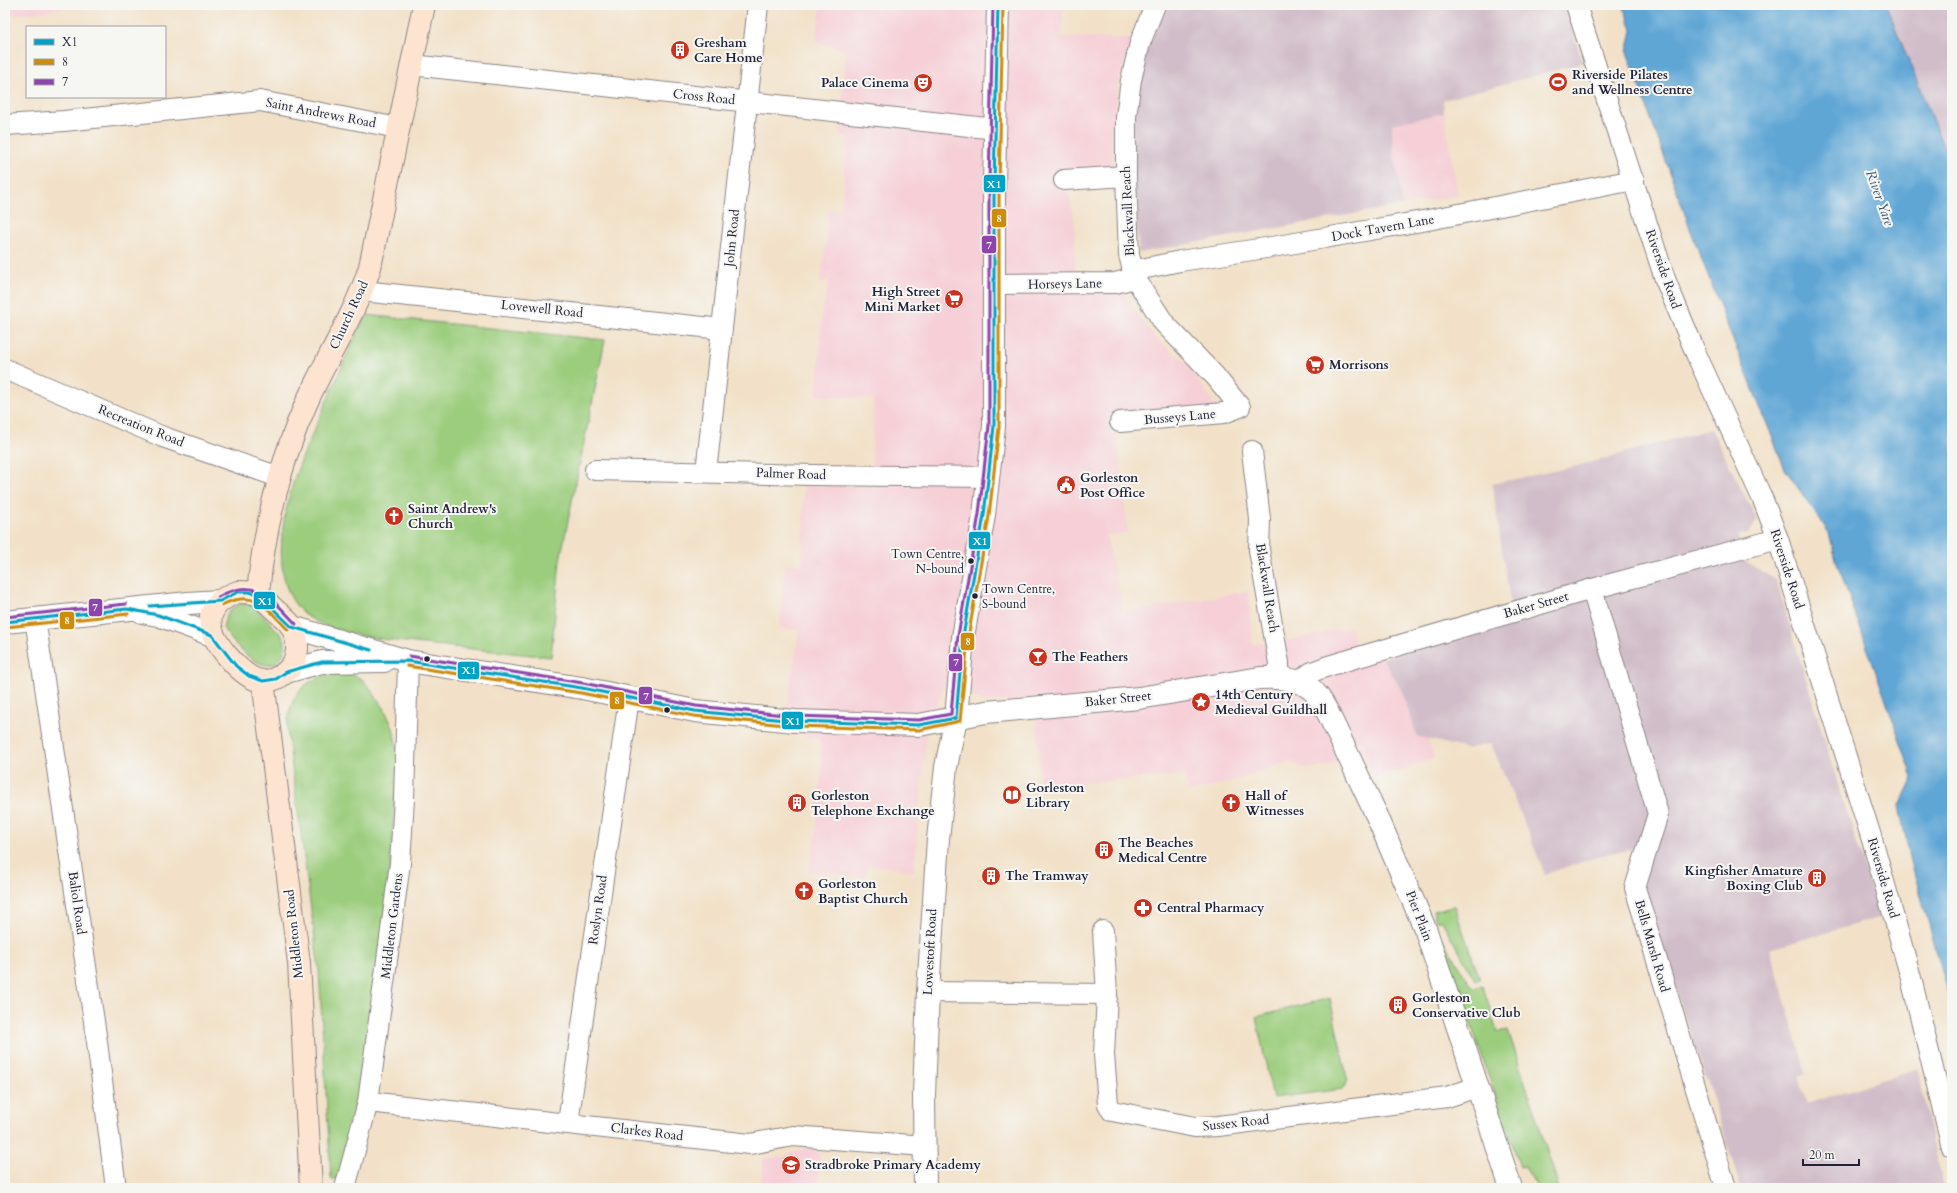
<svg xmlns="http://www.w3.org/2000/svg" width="1957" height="1193" font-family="Cardo,serif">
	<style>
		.built { fill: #f6cfd7 }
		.industrial { fill: #d1bdc9 }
		.green { fill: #9bcd7d; stroke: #5e785c }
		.water { fill: #5ea6d5; stroke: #406488 }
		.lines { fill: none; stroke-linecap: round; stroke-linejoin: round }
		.minor-casing { stroke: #8a8282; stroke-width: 22 }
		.tertiary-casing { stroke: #8a8282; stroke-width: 24 }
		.secondary-casing { stroke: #8a8282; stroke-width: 24 }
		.minor { stroke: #fff; stroke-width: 20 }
		.tertiary { stroke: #fff; stroke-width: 22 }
		.secondary { stroke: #fde4d0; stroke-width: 22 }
		.bus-1-casing { stroke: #f6f6f2; stroke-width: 6 }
		.bus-2-casing { stroke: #f6f6f2; stroke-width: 6 }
		.bus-3-casing { stroke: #f6f6f2; stroke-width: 6 }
		.bus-1 { stroke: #02a2c7; stroke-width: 3 }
		.bus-2 { stroke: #cc8c0c; stroke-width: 3 }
		.bus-3 { stroke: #8e44ad; stroke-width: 3 }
		.bus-dot { fill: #22223b; stroke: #f6f6f2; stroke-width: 1.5 }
		.labels { text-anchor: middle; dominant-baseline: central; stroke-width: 4; stroke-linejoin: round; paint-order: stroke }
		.bus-label { font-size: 12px; fill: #22223b; stroke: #f6f6f2; text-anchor: end }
		.poi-label { font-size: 13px; font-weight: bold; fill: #22223b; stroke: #f6f6f2; text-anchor: start }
		.street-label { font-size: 13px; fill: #22223b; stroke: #f6f6f2 }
		.water-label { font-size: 14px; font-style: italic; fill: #3a5779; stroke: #f6f6f2 }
		.line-badge { stroke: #f6f6f2; stroke-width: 1.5 }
		.badge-label { font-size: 11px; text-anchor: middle; font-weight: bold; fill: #fff }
	</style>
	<rect width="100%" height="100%" fill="#f6f6f2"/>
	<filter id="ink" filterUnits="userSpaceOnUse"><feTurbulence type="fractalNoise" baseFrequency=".025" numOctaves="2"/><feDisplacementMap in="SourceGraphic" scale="8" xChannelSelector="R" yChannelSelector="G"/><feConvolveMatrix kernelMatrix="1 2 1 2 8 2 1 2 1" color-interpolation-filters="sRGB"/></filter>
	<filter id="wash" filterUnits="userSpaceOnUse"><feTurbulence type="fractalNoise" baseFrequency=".012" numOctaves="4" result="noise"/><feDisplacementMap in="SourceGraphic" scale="16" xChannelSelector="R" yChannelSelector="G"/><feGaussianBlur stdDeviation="0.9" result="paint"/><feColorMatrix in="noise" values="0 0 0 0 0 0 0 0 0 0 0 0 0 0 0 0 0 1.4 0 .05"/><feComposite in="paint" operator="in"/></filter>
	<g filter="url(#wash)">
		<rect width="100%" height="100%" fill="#f2e1c8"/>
		<!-- built -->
		<g class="built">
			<path d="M5,5h88l-88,11z"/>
			<path d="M821,5h243l-3,32 72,2 -13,39 -8,53 1,48 -45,10 7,35 1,52 40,3 12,23 27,36 30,24 36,51 -104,12 11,108 -22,2 18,78 124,-22 5,53 32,-3 65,-14 5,17v22l27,-8 19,31 16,47 10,2 8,21 -61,19 -11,-26 -38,15 -23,1 -12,-7 -48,17 -10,2v2l-43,10 -4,-17 -123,9h-22l-4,-82 -53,-1 -6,-2 -10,-9 -25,-1 -4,14 -10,9 -14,159 -47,-6 -1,12 -58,-6 7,-25 7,-82 -2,-25 -15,-2 3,-27 -23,-2 3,-6 11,-72 -19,-2 6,-64h16l2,-78h72l-4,-16 2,-71 -57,-4 5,-82 8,-35 -10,6 6,-40 2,-34h13l7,-73 -8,-1 6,-86 -30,-8z"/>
			<path d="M1444,113l14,82 -55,10 -10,-57 -1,-24z"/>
			<path d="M806,1148h13v40h-58l2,-30 18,-1z"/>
		</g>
		<!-- industrial -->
		<g class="industrial">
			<path d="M1164,5h400l19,58 -140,37 1,13 -52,11 1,24 10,57 -264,48 -8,-81 5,-79 6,-32z"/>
			<path d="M1886,5h66v163l-37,-91z"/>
			<path d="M1711,429l46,91 -7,12 -12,4 8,26 30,18 67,221 38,116 -111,32 36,123 1,2 -8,3 8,27 111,-36 4,28 22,92h-203l-26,-84 -65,-187 -15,-68 -25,4 -65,21 -54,-131 -25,6 -49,-13 -16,-47 -19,-31 131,-37 -21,-137 85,-18z"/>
		</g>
		<!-- green -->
		<g class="green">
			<path d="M366,315l239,25 -45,220 -9,97c-39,-4 -78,-8 -117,-12 -36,-4 -93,-8 -124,-27 -40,-25 -30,-93 -18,-131 8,-29 23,-57 34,-84 13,-30 25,-59 40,-88z"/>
			<path d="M240,604h10c7,5 31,29 34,35 2,6 1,13 -3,18 -16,24 -48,-13 -58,-29 3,-13 4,-18 17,-24z"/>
			<path d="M337,673l14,1 11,5 9,11 13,18 9,20 5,26 -8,119 -25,212 -20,94h-14l-12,-209 -32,-241c3,-35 15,-50 50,-56z"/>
			<path d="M1454,906l26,73 -5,1 -33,-59h-6l-3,-10z"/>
			<path d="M1441,937l32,51 10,-2 14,46 11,-2 51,158h-21l-14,-22 -4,1z"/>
			<path d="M1330,998l17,80 -3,11 -71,9 -17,-81z"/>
		</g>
		<!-- water -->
		<path class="water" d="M1623,5h263l66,163v837l-41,-143 -12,-55 14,-30 -77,-217 -7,-27 -44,-64 -54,-134 -39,-101 -65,-182 5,-22z"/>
	</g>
	<g filter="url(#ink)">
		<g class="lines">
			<defs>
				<g id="minor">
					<path d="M1576,5l89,274 32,77 66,144 15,39 96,307 37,132 41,169"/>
					<path d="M412,65l584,64"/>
					<path d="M5,125l59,-4 196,-20 138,27"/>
					<path d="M1064,180l62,-4"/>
					<path d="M1132,271l48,-10 92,-14 156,-27 206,-40"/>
					<path d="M994,284l121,-1 20,-5"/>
					<path d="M362,291l360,38"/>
					<path d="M5,369l158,68 116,40"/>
					<path d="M1120,422l104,-9 16,-6 -25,-31 -51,-53 -29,-45 -6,-23 -3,-79v-59l5,-37 9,-37 15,-38"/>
					<path d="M1252,451l8,68 -1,31 20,113v14"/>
					<path d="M595,470l218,5 175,2"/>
					<path d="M706,472l52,-467"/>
					<path d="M1592,589l66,225 -23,74 91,300"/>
					<path d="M35,618l62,424 19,146"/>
					<path d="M1298,682l14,-10 16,-6 264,-77 186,-50"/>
					<path d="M1103,931l4,63"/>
					<path d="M928,992l179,2 -3,61 4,49 4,7 83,16 23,-1 229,-29 30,-10"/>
					<path d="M368,1102l382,42 43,-8 132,10"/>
					<path d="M568,1123l61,-425"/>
					<path d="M345,1188l23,-86 32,-239 4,-64 4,-138"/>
				</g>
				<g id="tertiary">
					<path d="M142,612l16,3 54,20"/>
					<path d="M5,622l183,-19 32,-2"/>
					<path d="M292,627l116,34 174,27 113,23 100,10 124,4 67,-13 153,-14 121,-20c19,-1 43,0 56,16 5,5 8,12 12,19l49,103 49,115 85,257"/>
					<path d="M286,672l36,-10 62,-1"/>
					<path d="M925,1188l-1,-93 4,-103 10,-153 8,-72 10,-49 7,-81 21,-122 10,-89v-241l4,-180"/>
				</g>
				<g id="secondary">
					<path d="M238,592c6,0 13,0 18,2 6,2 12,10 17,14 6,6 15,12 19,19 8,15 7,34 -6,45 -6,5 -14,9 -22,9 -13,0 -25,-12 -33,-21 -24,-26 -33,-54 7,-68z"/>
					<path d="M258,594c5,-60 23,-135 48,-190 20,-46 49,-89 64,-137l54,-262"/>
					<path d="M263,681l36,282 12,225"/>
				</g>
			</defs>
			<!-- minor casing -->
			<use href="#minor" class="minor-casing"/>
			<!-- tertiary casing -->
			<use href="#tertiary" class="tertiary-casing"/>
			<!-- secondary casing -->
			<use href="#secondary" class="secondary-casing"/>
			<!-- minor -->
			<use href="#minor" class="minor"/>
			<!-- tertiary -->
			<use href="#tertiary" class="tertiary"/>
			<!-- secondary -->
			<use href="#secondary" class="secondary"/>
			<defs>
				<g id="bus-1">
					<path d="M150,606l70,-5 18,-9h10l10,2 34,33 79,23"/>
					<path d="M5,622l122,-13 31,6 54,20 24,31 13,10 14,5 13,-2 10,-7 36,-10 86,-1 174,27 113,23 100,10 124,4 37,-7"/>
					<path d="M956,718l7,-81 21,-122 10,-89v-241l4,-180"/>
				</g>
				<g id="bus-2">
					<path d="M222,605c33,-17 45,3 66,25"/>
					<path d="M6,627l122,-13"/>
					<path d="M407,666l174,27 113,23 101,10 124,4 41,-9 8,-83 21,-122 10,-89v-242l4,-180"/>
				</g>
				<g id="bus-3">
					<path d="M218,597c38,-21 52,0 78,27"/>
					<path d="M5,617l121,-13"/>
					<path d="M409,656l174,27 113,23 99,10 124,4 32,-6 7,-78 21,-122 10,-88v-241l4,-180"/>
				</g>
			</defs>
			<!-- bus-1 casing -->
			<use href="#bus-1" class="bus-1-casing"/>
			<!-- bus-2 casing -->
			<use href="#bus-2" class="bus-2-casing"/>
			<!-- bus-3 casing -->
			<use href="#bus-3" class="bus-3-casing"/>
			<!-- bus-1 -->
			<use href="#bus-1" class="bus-1"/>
			<!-- bus-2 -->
			<use href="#bus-2" class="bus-2"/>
			<!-- bus-3 -->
			<use href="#bus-3" class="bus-3"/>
		</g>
	</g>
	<!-- icons -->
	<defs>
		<symbol id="building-disc" viewBox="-11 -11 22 22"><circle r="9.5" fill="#c8321e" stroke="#f6f6f2"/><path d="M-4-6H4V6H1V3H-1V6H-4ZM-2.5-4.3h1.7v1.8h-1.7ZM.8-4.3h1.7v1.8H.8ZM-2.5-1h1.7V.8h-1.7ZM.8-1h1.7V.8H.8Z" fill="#fff"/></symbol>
		<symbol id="stadium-disc" viewBox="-11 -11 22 22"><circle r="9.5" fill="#c8321e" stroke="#f6f6f2"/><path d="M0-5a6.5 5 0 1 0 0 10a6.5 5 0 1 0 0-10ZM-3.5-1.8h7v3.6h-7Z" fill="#fff"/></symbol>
		<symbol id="theatre-disc" viewBox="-11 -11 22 22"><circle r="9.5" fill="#c8321e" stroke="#f6f6f2"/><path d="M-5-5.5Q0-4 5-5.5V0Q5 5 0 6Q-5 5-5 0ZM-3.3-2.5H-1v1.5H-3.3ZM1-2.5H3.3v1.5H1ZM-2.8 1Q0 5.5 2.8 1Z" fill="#fff"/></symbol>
		<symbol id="supermarket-disc" viewBox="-11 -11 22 22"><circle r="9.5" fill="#c8321e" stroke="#f6f6f2"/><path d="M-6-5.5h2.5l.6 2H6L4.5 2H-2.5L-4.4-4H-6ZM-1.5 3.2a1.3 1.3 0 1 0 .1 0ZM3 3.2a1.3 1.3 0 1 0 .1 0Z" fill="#fff"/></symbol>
		<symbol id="civic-disc" viewBox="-11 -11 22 22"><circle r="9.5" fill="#c8321e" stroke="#f6f6f2"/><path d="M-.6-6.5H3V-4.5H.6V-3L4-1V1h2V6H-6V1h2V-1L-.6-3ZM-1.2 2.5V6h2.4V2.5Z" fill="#fff"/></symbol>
		<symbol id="church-disc" viewBox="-11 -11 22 22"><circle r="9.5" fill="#c8321e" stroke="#f6f6f2"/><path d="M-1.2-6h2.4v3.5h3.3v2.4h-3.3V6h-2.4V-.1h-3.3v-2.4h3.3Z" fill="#fff"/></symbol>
		<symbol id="bar-disc" viewBox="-11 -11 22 22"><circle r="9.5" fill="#c8321e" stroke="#f6f6f2"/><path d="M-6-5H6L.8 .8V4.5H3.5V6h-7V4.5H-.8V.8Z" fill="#fff"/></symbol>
		<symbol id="sight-disc" viewBox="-11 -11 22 22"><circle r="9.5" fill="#c8321e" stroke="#f6f6f2"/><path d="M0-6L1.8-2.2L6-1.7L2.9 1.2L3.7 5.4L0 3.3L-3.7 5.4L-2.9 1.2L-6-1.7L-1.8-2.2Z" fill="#fff"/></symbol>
		<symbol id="library-disc" viewBox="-11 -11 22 22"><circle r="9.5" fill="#c8321e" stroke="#f6f6f2"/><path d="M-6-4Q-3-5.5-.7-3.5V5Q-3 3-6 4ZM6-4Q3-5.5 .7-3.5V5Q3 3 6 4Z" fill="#fff"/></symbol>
		<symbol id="pharmacy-disc" viewBox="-11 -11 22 22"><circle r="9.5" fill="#c8321e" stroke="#f6f6f2"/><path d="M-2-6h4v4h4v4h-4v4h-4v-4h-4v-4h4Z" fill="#fff"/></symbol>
		<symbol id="school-disc" viewBox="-11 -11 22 22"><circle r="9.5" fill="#c8321e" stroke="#f6f6f2"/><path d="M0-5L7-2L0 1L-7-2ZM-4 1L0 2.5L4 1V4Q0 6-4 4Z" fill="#fff"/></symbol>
	</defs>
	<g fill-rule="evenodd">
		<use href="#building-disc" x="669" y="39" width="22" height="22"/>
		<use href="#stadium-disc" x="1547" y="71" width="22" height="22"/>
		<use href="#theatre-disc" x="912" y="72" width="22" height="22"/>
		<use href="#supermarket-disc" x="943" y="288" width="22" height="22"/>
		<use href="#supermarket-disc" x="1304" y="354" width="22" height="22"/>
		<use href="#civic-disc" x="1055" y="474" width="22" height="22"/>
		<use href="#church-disc" x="383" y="505" width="22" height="22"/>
		<use href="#bar-disc" x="1027" y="646" width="22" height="22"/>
		<use href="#sight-disc" x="1190" y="691" width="22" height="22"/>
		<use href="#library-disc" x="1001" y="784" width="22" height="22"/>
		<use href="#building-disc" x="786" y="792" width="22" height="22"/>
		<use href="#church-disc" x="1220" y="792" width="22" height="22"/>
		<use href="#building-disc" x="1093" y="839" width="22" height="22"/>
		<use href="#building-disc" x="980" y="865" width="22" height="22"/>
		<use href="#building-disc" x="1806" y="867" width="22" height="22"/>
		<use href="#church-disc" x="793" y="880" width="22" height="22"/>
		<use href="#pharmacy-disc" x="1132" y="897" width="22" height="22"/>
		<use href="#building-disc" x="1387" y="994" width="22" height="22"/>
		<use href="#school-disc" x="780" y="1154" width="22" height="22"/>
	</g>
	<!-- markers -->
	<g class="bus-dot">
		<circle cx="971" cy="561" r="3.5"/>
		<circle cx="975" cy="596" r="3.5"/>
		<circle cx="427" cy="659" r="3.5"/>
		<circle cx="667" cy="710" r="3.5"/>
	</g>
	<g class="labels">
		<!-- bus labels -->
		<g class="bus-label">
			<text x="964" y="554">Town Centre,<tspan x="964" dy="15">N-bound</tspan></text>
			<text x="982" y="589" text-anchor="start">Town Centre,<tspan x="982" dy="15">S-bound</tspan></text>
		</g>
		<!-- poi labels -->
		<g class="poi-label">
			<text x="694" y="43">Gresham<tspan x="694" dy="15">Care Home</tspan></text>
			<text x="1572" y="75">Riverside Pilates<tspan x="1572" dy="15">and Wellness Centre</tspan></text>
			<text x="909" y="83" text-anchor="end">Palace Cinema</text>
			<text x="940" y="292" text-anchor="end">High Street<tspan x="940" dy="15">Mini Market</tspan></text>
			<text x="1329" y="365">Morrisons</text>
			<text x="1080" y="478">Gorleston<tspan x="1080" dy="15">Post Office</tspan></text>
			<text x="408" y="509">Saint Andrew's<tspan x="408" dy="15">Church</tspan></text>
			<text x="1052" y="657">The Feathers</text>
			<text x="1215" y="695">14th Century<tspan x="1215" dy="15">Medieval Guildhall</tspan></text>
			<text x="1026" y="788">Gorleston<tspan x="1026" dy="15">Library</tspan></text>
			<text x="811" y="796">Gorleston<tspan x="811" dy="15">Telephone Exchange</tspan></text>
			<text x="1245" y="796">Hall of<tspan x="1245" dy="15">Witnesses</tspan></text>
			<text x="1118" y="843">The Beaches<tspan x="1118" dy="15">Medical Centre</tspan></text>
			<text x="1803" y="871" text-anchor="end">Kingfisher Amature<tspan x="1803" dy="15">Boxing Club</tspan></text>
			<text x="1005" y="876">The Tramway</text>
			<text x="818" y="884">Gorleston<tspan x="818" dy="15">Baptist Church</tspan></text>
			<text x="1157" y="908">Central Pharmacy</text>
			<text x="1412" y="998">Gorleston<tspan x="1412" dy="15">Conservative Club</tspan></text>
			<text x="805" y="1165">Stradbroke Primary Academy</text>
		</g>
		<!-- street labels -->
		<g class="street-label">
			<text transform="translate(704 97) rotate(6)">Cross Road</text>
			<text transform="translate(321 113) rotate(11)">Saint Andrews Road</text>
			<text transform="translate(1128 211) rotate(-93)">Blackwall Reach</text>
			<text transform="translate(1383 228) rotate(-10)">Dock Tavern Lane</text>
			<text transform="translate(732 238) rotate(-84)">John Road</text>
			<text transform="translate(1663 269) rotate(71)">Riverside Road</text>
			<text transform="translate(1065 284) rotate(-1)">Horseys Lane</text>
			<text transform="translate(542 309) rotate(6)">Lovewell Road</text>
			<text transform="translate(349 315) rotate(-65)">Church Road</text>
			<text transform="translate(1180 417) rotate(-5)">Busseys Lane</text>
			<text transform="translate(141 426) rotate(22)">Recreation Road</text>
			<text transform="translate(791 474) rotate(2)">Palmer Road</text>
			<text transform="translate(1787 569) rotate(72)">Riverside Road</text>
			<text transform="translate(1267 588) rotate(81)">Blackwall Reach</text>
			<text transform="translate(1536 605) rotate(-16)">Baker Street</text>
			<text transform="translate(1118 699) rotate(-6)">Baker Street</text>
			<text transform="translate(1883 878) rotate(74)">Riverside Road</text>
			<text transform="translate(77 903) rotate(82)">Baliol Road</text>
			<text transform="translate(598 910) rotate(-82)">Roslyn Road</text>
			<text transform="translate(1419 916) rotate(69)">Pier Plain</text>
			<text transform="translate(392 926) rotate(-83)">Middleton Gardens</text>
			<text transform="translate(294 934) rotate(-96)">Middleton Road</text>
			<text transform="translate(1652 946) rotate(74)">Bells Marsh Road</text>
			<text transform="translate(930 952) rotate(-87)">Lowestoft Road</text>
			<text transform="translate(1236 1123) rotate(-6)">Sussex Road</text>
			<text transform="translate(647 1132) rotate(7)">Clarkes Road</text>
		</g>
		<!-- water labels -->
		<g class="water-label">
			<text transform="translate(1880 198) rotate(70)">River Yare</text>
		</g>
	</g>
	<g class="line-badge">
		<rect x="983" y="174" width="23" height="19" rx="4" fill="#02a2c7"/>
		<rect x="991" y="208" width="16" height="20" rx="4" fill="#cc8c0c"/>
		<rect x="981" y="235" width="16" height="19" rx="4" fill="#8e44ad"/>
		<rect x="968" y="531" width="23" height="19" rx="4" fill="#02a2c7"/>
		<rect x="253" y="591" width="23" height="19" rx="4" fill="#02a2c7"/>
		<rect x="88" y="598" width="15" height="19" rx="4" fill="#8e44ad"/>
		<rect x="59" y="611" width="16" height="19" rx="4" fill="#cc8c0c"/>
		<rect x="960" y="632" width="15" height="19" rx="4" fill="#cc8c0c"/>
		<rect x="948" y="653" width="15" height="19" rx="4" fill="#8e44ad"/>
		<rect x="457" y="661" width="23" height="19" rx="4" fill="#02a2c7"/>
		<rect x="638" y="686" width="15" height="19" rx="4" fill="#8e44ad"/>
		<rect x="609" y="691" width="16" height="19" rx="4" fill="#cc8c0c"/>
		<rect x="781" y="711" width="23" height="19" rx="4" fill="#02a2c7"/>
	</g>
	<g class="badge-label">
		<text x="994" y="188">X1</text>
		<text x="999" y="222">8</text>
		<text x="989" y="249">7</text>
		<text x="980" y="545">X1</text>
		<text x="265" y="605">X1</text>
		<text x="95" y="611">7</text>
		<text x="67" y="624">8</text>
		<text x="968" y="645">8</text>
		<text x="956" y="666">7</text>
		<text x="469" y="674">X1</text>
		<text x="646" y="700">7</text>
		<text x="617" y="704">8</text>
		<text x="793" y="725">X1</text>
	</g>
	<!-- margin -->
	<rect width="1957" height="1193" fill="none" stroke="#f6f6f2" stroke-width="20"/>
	<!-- legend -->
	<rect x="26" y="26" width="140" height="72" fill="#f6f6f2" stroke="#a1a1a9"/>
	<rect x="34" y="39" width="20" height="6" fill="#02a2c7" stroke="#a1a1a9"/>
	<text x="62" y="46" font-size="12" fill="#22223b">X1</text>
	<rect x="34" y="59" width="20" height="6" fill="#cc8c0c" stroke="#a1a1a9"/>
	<text x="62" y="66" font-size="12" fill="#22223b">8</text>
	<rect x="34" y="79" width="20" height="6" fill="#8e44ad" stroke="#a1a1a9"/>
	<text x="62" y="86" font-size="12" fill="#22223b">7</text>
	<!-- scale -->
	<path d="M1803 1159v6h56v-6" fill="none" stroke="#22223b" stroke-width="2"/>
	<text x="1809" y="1159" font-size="12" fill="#22223b" stroke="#f6f6f2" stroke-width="3" paint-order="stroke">20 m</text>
</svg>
